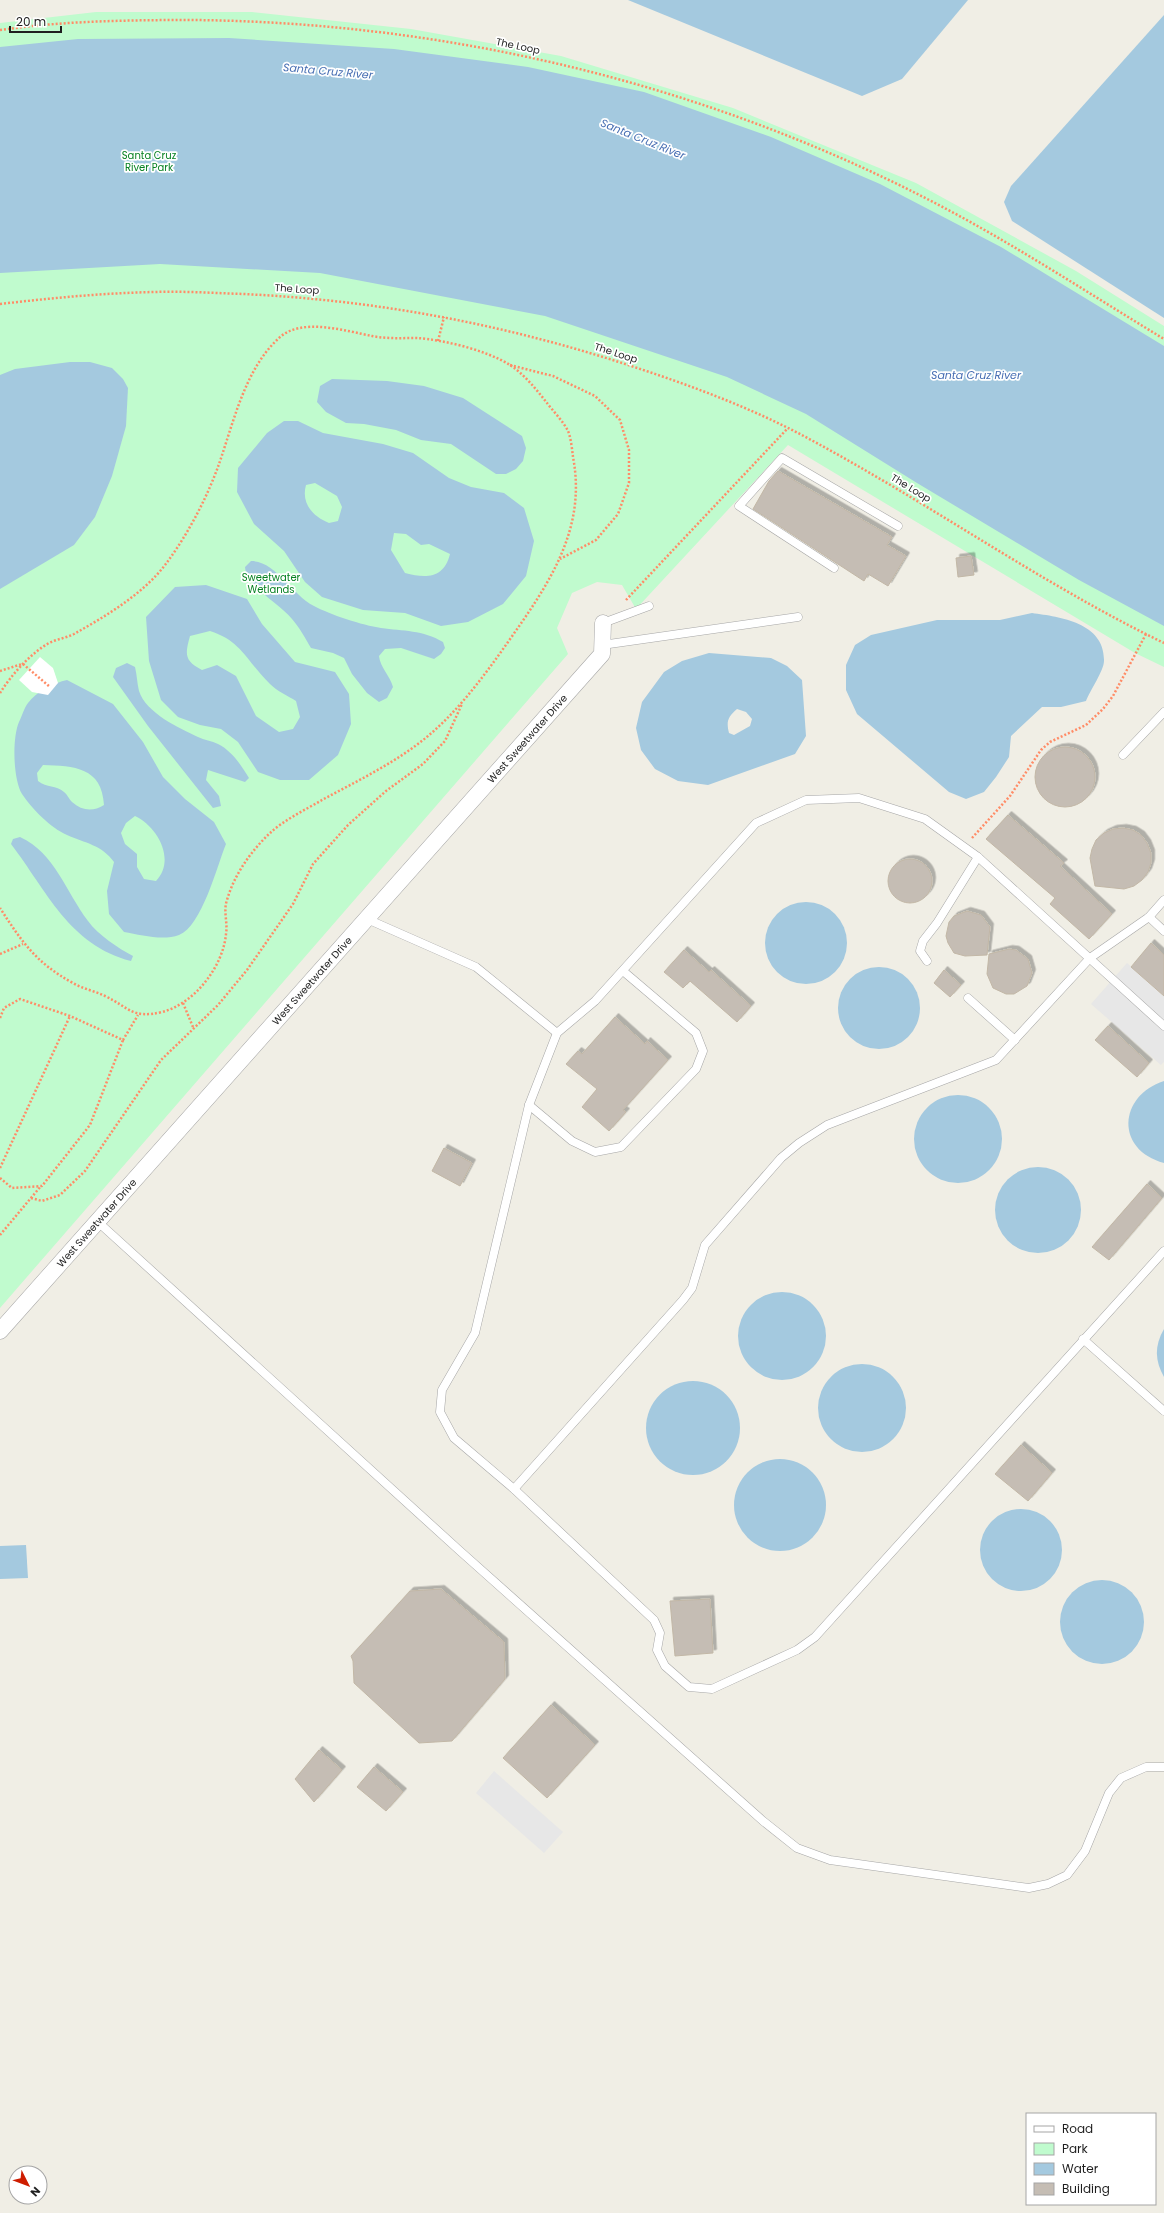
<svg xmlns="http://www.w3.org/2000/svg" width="1164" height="2213" font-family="Poppins,sans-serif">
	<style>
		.park { fill: #c0fbce }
		.parking { fill: #e7e7e7 }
		.water { fill: #a4c9df; fill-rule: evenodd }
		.pier { fill: #fff }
		.building { fill: #c5bdb4; stroke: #c2b7a6; filter: url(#shadow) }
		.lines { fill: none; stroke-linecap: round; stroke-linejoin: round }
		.lane-casing { stroke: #a6a6a6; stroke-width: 9 }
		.street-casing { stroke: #a6a6a6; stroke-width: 17 }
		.path { stroke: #ff8c67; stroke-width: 2.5; stroke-dasharray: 2 2; stroke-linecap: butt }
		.lane { stroke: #fff; stroke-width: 8 }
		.street { stroke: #fff; stroke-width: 16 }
		.labels { text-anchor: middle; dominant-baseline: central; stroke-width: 3.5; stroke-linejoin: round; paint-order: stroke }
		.street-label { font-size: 10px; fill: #1f1f1f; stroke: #fff }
		.park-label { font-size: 10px; fill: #088223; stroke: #fff }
		.water-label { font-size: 11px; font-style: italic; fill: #476eb3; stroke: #fff }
	</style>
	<defs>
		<filter id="shadow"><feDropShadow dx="3.5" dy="-3.5" stdDeviation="0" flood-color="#0004"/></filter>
	</defs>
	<rect width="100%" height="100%" fill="#f0eee5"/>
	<!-- park -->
	<path class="park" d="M96,12h156l159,17 150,27 172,52 183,75 160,88 88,55v341l-29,-14 -347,-208 -152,164 -14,-24 -25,-3 -25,11 -15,35 11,26 -568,654v-1285z"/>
	<!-- parking -->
	<g class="parking">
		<path d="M1127,963l37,33v66l-3,3 -70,-61z"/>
		<path d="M494,1771l69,61 -19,21 -68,-60z"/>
	</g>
	<!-- water -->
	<g class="water">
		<path d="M628,0h340l-66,79 -40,17z"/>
		<path d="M1164,15v303l-152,-97 -8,-19 7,-16z"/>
		<path d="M229,38l165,11 134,18 116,25 127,45 109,47 121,63 163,99v280l-85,-46 -162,-97 -111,-69 -79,-37 -182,-61 -225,-43 -160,-9 -160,9v-226l78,-8z"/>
		<path d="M70,362h20l22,6 11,11 5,9 -2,38 -14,50 -17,41 -21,28 -74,44v-214l15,-6z"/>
		<path d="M332,379l55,2 37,5 39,12 59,38 4,12 -3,13 -7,8 -10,5h-10l-45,-30 -30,-4 -25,-10 -32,-6 -18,-1 -20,-11 -9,-10 3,-16z"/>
		<path d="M284,421h14l25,12 60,11 30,9 36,25 22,9 33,6 20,15 10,33 -8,35 -23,28 -35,18 -27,4 -36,-13 -42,-3 -41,-13 -17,-15 -21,-31 -30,-27 -17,-32 1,-24 29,-35zM315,483l22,13 5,11 -4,14 -9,2c-17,-7 -28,-20 -23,-38zM394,533l12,1 15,11 8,-1 21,10c-6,24 -23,25 -45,19l-14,-23z"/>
		<path d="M251,561c25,0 40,33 63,45 17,9 48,19 67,22 22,3 42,2 62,14l2,6 -4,6 -7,5 -33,-11 -16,1 -6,7c1,11 11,20 14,31l-6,11 -8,4 -12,-9 -15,-19 -8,-16 -11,-5 -22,-5c-6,-10 -11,-20 -19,-29 -12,-15 -46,-33 -47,-52z"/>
		<path d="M206,585l41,14 15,25 33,38 40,10 14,22 2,30 -13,31 -29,25h-29l-22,-8 -20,-30 -17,-13 -21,-4 -22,-8 -17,-17 -12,-39 -3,-44 29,-30zM210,631c32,10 37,31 60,53 7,7 18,12 26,17l4,16 -7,12 -14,3 -23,-16 -20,-40 -19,-11 -15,5c-18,-9 -17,-16 -12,-34z"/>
		<path d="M1032,613c29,4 73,10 72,48 0,9 -14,30 -18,40l-25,6h-19l-31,29 -2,21 -13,20 -12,15 -18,7 -17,-7 -92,-78 -11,-24v-25l9,-20 16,-10 66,-15h63z"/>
		<path d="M709,653l62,5 16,8 15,14 4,56 -11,18 -87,31 -30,-4 -23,-12 -14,-19 -5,-22 6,-26 22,-30 18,-11zM737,709l9,3 6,7 -2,7 -16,9 -5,-2c-3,-12 -1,-16 8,-24z"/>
		<path d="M127,663l8,4c2,8 2,16 4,24 7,22 40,37 59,46 6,3 14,4 20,7 14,7 23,21 31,34l-4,4 -37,-12 -2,10 13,16 2,10 -8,2 -8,-10 -57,-72 -35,-49 3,-9z"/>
		<path d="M67,680l46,24 30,38 20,35 22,22 29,23 12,22c-9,22 -24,82 -47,91 -16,6 -38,0 -55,-3l-15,-18 -2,-23 7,-29c-12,-17 -29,-19 -47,-27 -16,-7 -35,-26 -45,-41 -9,-15 -10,-56 -3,-72 3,-6 5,-14 9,-19 9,-12 26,-20 39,-23zM43,765c31,1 59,2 61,40 -11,7 -22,6 -32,-3 -3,-3 -5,-8 -8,-10 -8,-7 -17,-4 -26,-11l-1,-8zM135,816c23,11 41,44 21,65l-12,-2 -7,-12v-13l-12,-10 -4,-11 5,-10z"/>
		<path d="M20,837c35,16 46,55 68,84 10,14 30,27 45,35l-2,5c-62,-16 -84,-70 -120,-117l2,-5z"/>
		<circle cx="806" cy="943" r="41"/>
		<circle cx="879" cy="1008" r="41"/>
		<path d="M1164,1081v82c-49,-13 -46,-67 0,-82z"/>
		<circle cx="958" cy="1139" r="44"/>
		<circle cx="1038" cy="1210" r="43"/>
		<circle cx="782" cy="1336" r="44"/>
		<path d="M1164,1329v48c-9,-16 -10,-31 0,-48z"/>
		<circle cx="862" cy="1408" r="44"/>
		<circle cx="693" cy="1428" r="47"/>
		<circle cx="780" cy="1505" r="46"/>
		<circle cx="1021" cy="1550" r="41"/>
		<path d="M26,1545l2,33 -28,1v-33z"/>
		<circle cx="1102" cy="1622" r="42"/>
	</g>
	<!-- pier -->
	<path class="pier" d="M40,657l13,11 5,15 -10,12 -16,-3 -13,-12z"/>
	<!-- building -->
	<g class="building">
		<path d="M778,471l114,66 -5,8 19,11 -18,30 -20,-12 -4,7 -111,-72 16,-28z"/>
		<path d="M971,556l3,19 -16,2 -2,-19z"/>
		<circle cx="1065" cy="777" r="30"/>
		<path d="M1008,815l56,48 -4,3 52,48 -23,25 -39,-35 5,-6 -69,-59z"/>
		<path d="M1123,828l10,2 8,5 6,8 4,10v10l-3,9 -6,8 -8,6 -10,3 -29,-3 -5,-28 2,-9 4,-9 8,-7 9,-4z"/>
		<circle cx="910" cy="881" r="22"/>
		<path d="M967,911l14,4 9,12 -3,28 -22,1 -11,-3 -6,-10 -2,-7 3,-14 5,-6z"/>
		<path d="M1151,943l13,12v41l-33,-29z"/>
		<path d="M1009,949l7,1 12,9 4,14 -5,13 -13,8h-8l-13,-6 -6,-14 2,-20z"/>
		<path d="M684,950l25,22 2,-2 40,36 -14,16 -47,-41 -7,7 -19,-16z"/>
		<path d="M944,970l17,15 -11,12 -16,-14z"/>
		<path d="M615,1017l30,27 2,-3 21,19 -45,50 3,2 -17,19 -27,-24 15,-18 -31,-25 12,-13 4,3z"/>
		<path d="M1108,1026l41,37 -12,14 -42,-37z"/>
		<path d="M444,1148l28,15 -12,23 -28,-15z"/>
		<path d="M1147,1184l15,14 -53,62 -17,-13z"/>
		<path d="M1021,1445l31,28 -24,28 -33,-27z"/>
		<path d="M441,1589l63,53 1,37 -53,62 -33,2 -65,-60 -1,-22 -2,-5 59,-65z"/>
		<path d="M710,1599l3,54 -38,3 -5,-55z"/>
		<path d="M551,1705l44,40 -48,53 -44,-40z"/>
		<path d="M319,1750l23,20 -28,32 -19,-23z"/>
		<path d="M374,1767l29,25 -17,19 -29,-24z"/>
	</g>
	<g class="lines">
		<defs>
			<g id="lane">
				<path d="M834,568l-95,-62 43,-48 116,68"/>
				<path d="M603,623l46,-17"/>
				<path d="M602,645l196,-28"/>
				<path d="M1123,755l41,-43"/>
				<path d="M1149,917l15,14"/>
				<path d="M367,919l109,48 81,66"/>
				<path d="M927,961l-7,-10 3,-10 14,-18 41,-66"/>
				<path d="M968,998l47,42"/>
				<path d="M1164,1026l-186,-169 -53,-38 -66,-21 -53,2 -50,23 -161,178 -38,32 -28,72 -54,228 -33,57 -2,22 14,26 60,51 140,131 6,13 -3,17 8,16 24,21 23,2 85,-39 18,-13 349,-386"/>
				<path d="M529,1105l43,36 23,11 26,-5 75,-78 7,-18 -7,-18 -73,-62"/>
				<path d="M98,1222l362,329 303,270 34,27 33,12 199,28 19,-4 19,-9 18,-24 24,-58 12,-15 25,-11h18"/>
				<path d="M1083,1339l81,72"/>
				<path d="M514,1489l169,-189 9,-12 13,-43 76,-87 18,-15 28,-18 169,-65 94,-102 59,-41 15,-17"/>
			</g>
			<g id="street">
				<path id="s1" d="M0,1331l602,-677 1,-31"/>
			</g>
		</defs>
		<!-- lane casing -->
		<use href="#lane" class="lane-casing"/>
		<!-- street casing -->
		<use href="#street" class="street-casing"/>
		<!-- path -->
		<g class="path">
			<path d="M0,30c63,-9 127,-10 191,-10 258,2 515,64 744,183 79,41 153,90 229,136"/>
			<path d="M0,304c52,-6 103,-11 155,-12 29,-1 59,1 88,2 130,6 255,29 379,69 65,21 131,45 191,78 119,64 229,143 351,202"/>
			<path d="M438,341l6,-24"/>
			<path d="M510,365l43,11 42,20 25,24 9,30v33l-11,31 -22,26 -36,19"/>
			<path d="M626,600l161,-171"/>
			<path d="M23,664l27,23"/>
			<path d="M0,671l22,-7"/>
			<path d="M0,693c12,-19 30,-39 49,-50 8,-4 17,-5 25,-9 32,-18 69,-40 91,-69 22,-29 42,-67 54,-101 15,-43 26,-95 60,-126 22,-21 67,-7 93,-2 15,3 30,2 45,2 27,2 69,12 93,27 14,9 26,24 37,38 6,8 16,18 21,28 3,7 4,18 5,26 14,73 -25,128 -65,185 -24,34 -49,68 -80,94 -31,26 -71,45 -106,64 -17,10 -38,20 -52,33 -19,18 -36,42 -43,67 -4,11 1,23 -1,34 -3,33 -32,70 -64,78 -30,7 -32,-4 -57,-16 -10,-5 -22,-7 -32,-13 -37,-20 -51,-41 -73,-75"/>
			<path d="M972,838l38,-42 31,-46 9,-8 36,-17 17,-16 10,-13 33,-62"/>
			<path d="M0,954l23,-10"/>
			<path d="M183,1003l10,24"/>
			<path d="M0,1018l4,-10 16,-9 50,17 53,24 15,-25"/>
			<path d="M0,1168l70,-152"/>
			<path d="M0,1178l12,10 30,-2 48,-61 33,-85"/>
			<path d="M31,1198l11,3 18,-6 25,-24 76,-111 57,-55 29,-35 46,-66 20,-40 35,-39 38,-34 37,-27 22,-23 17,-37"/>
			<path d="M0,1235l41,-49"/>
		</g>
		<!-- lane -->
		<use href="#lane" class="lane"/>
		<!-- street -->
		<use href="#street" class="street"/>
	</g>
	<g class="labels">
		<!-- street labels -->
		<g class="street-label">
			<text transform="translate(518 46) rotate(12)">The Loop</text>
			<text transform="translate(297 289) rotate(4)">The Loop</text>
			<text transform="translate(616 353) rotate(18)">The Loop</text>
			<text transform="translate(911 488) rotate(31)">The Loop</text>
			<text stroke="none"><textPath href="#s1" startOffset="793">West Sweetwater Drive</textPath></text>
			<text stroke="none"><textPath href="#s1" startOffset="469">West Sweetwater Drive</textPath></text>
			<text stroke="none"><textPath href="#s1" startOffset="145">West Sweetwater Drive</textPath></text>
		</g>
		<!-- park labels -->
		<g class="park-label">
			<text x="149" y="155">Santa Cruz<tspan x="149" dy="12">River Park</tspan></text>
			<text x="271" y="577">Sweetwater<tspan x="271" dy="12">Wetlands</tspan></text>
		</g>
		<!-- water labels -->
		<g class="water-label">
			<text transform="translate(328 71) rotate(5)">Santa Cruz River</text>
			<text transform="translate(643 139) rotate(22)">Santa Cruz River</text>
			<text x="976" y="375">Santa Cruz River</text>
		</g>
	</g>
	<!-- legend -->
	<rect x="1026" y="2113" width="130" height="92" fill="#ffffff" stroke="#a5a5a5"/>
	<rect x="1034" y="2126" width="20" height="6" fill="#ffffff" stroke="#a5a5a5"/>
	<text x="1062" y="2133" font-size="12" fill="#1f1f1f">Road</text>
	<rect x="1034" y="2143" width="20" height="12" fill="#c0fbce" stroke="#a5a5a5"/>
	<text x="1062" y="2153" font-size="12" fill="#1f1f1f">Park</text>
	<rect x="1034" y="2163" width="20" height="12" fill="#a4c9df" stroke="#a5a5a5"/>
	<text x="1062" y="2173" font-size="12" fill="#1f1f1f">Water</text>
	<rect x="1034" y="2183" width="20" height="12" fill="#c5bdb4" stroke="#a5a5a5"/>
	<text x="1062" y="2193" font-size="12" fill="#1f1f1f">Building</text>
	<!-- north arrow -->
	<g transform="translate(28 2185) rotate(132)"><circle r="19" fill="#ffffff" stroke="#a5a5a5"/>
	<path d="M0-3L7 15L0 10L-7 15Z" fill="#ce1d00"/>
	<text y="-6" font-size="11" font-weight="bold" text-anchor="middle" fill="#1f1f1f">N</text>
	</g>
	<!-- scale -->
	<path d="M10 26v6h51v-6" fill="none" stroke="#1f1f1f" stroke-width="2"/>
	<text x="16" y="26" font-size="12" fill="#1f1f1f" stroke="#ffffff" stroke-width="3" paint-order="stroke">20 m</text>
</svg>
